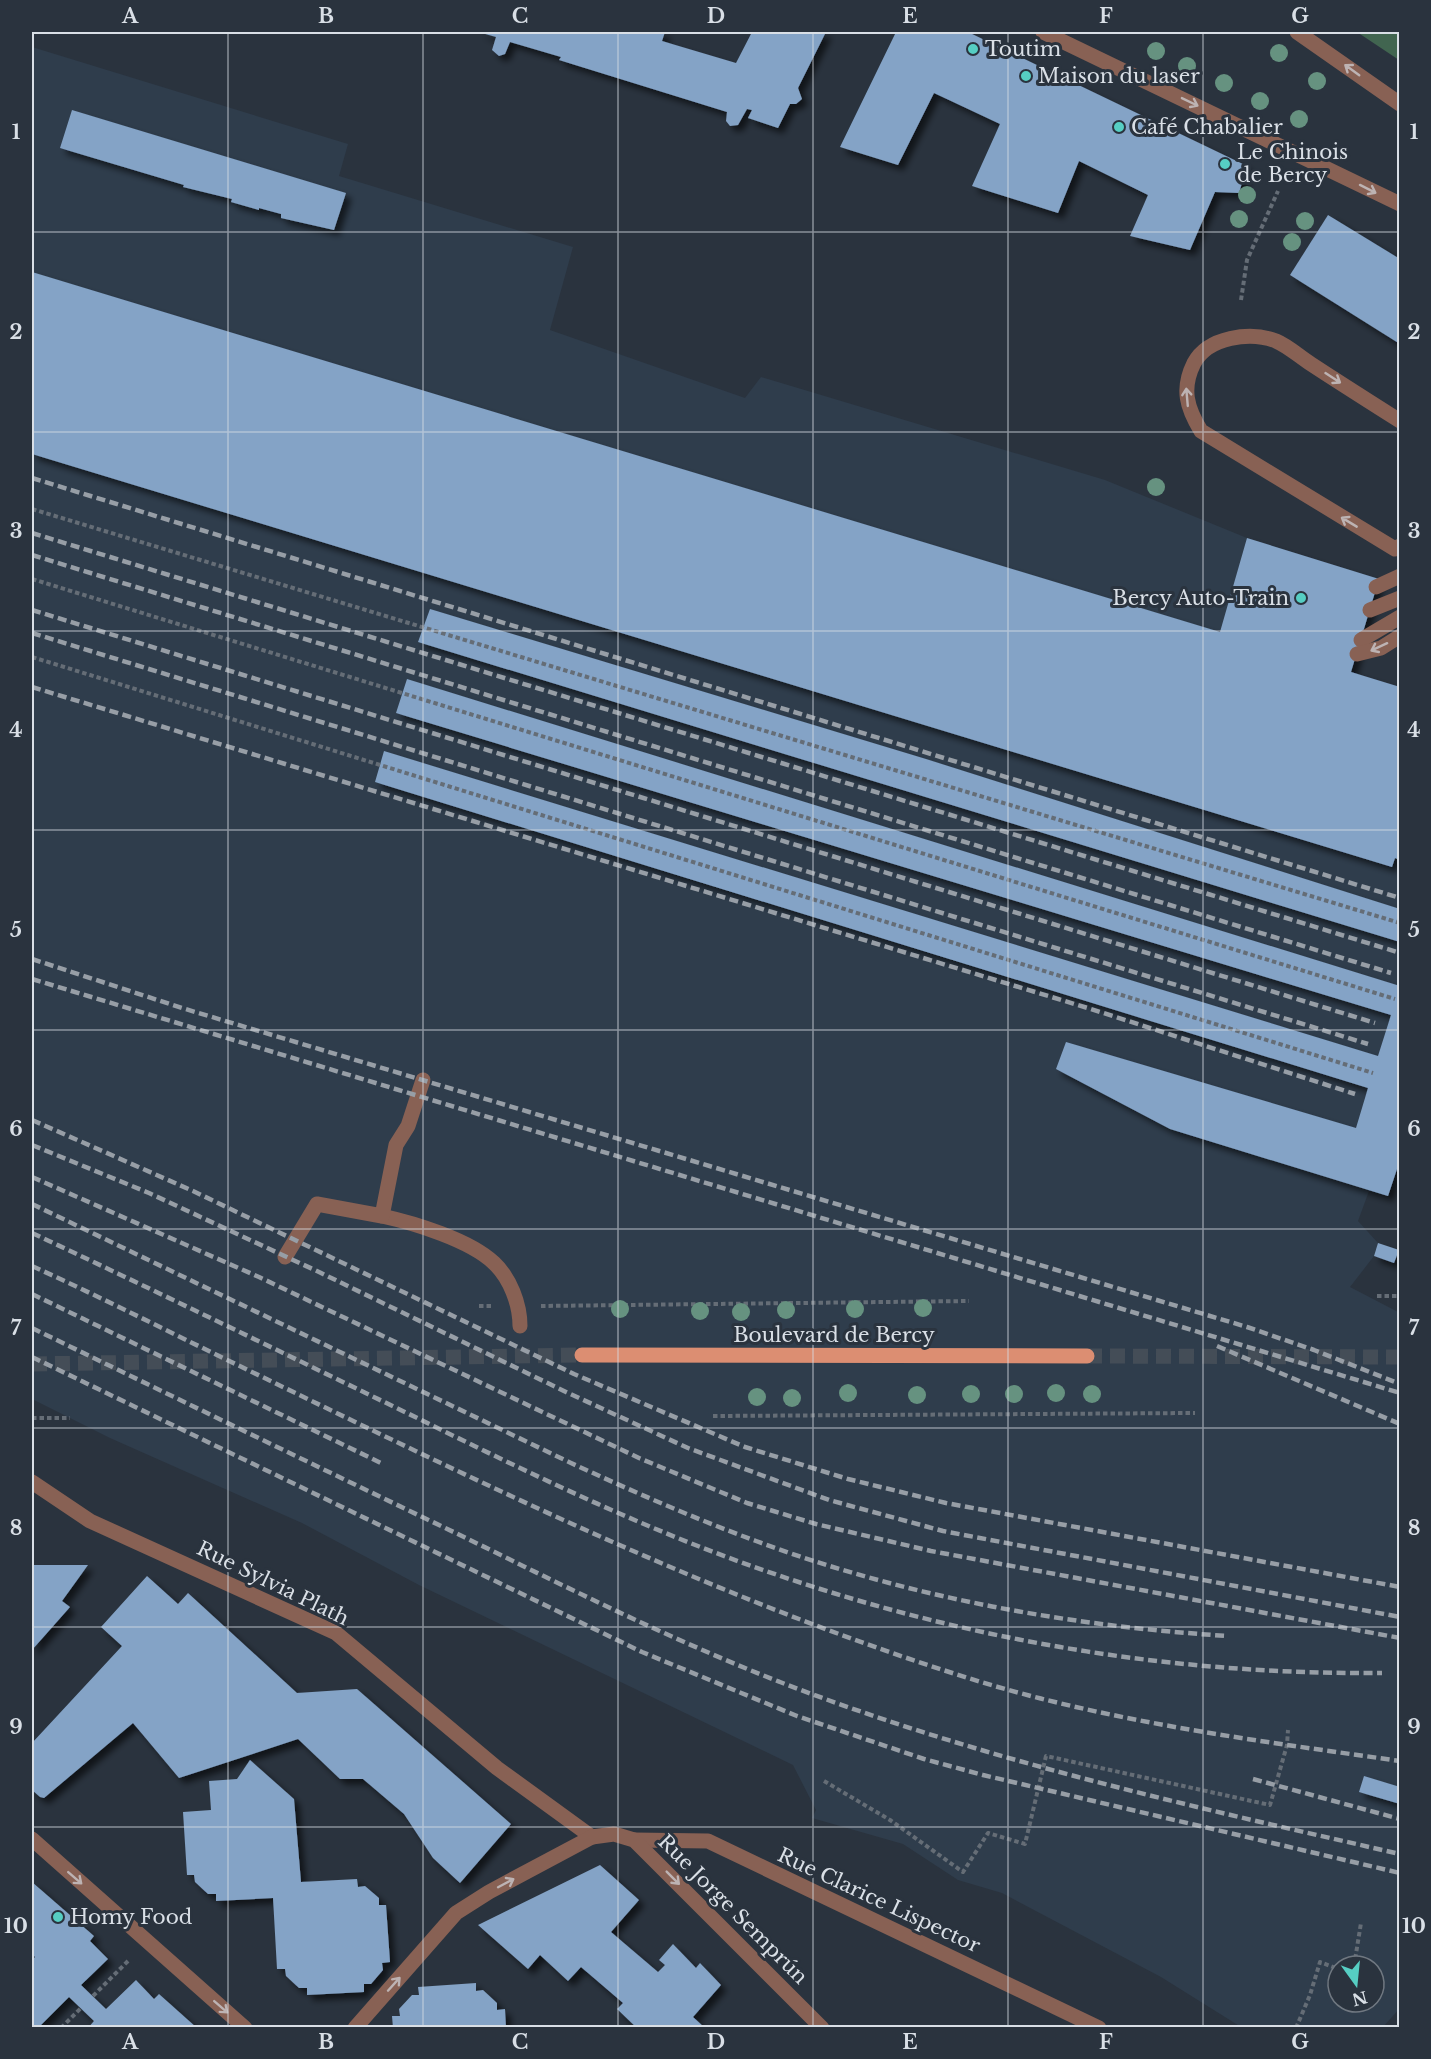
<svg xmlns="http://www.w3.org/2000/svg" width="1431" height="2059" font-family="'Libre Baskerville',serif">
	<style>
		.built { fill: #2f3d4c; fill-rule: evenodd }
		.green { fill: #416550 }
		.building { fill: #84a3c6; filter: url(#shadow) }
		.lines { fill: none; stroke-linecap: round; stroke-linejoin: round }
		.primary-tunnel { stroke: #444d57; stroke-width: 15; stroke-dasharray: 15 8; stroke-linecap: butt }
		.path { stroke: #656d76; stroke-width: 4; stroke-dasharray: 4.5 3; stroke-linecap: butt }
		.service { stroke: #886154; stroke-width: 15 }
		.minor { stroke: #886154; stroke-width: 15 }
		.primary { stroke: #dc8e72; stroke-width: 15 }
		.rail { stroke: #979ea6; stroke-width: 4.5; stroke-dasharray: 9 4.5; stroke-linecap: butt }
		.tree { fill: #669280 }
		.oneway { stroke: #bdb3b3 }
		.grid { fill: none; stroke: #d9dfe6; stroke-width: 1.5; stroke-opacity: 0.55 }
		.poi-dot { fill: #56cec3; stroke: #2a333e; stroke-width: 2 }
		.labels { text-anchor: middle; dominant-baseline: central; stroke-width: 6; stroke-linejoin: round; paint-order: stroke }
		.poi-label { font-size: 20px; fill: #d9dfe6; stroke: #2a333e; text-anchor: start }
		.street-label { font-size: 20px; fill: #d9dfe6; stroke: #2a333e }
		.neatline { fill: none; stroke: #d9dfe6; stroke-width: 2 }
		.grid-label { font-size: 20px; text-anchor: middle; font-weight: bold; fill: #d9dfe6 }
	</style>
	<defs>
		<filter id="shadow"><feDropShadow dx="5.5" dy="5.5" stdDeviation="3" flood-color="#0009"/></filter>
	</defs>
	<rect width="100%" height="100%" fill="#2a333e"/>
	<!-- built -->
	<path class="built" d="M32,47l316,97 -9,32 234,71 -23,83 195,68 16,-21 344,103 142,58 132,41 -28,93 48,15 1,473 -12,36 -19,-5 -11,30 20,22 -4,13 -24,31 50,26v695l-17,19h-142l-80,-50 -159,-84 -44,-13 -55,-36 -91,-26 4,-8 -23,-45 -374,-180 -117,-62 -192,-85 -78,-39zM1338,1966h36v36h-36z"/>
	<!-- green -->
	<path class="green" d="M1357,32h42v28z"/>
	<!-- building -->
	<g class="building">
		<path d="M478,32h187l-3,9 74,22 16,-31h74l-28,56 4,11 -6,5h-6l-12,24 -30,-10 4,-8 -5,-1 -9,16 -8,1 -4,-5 1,-9 -168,-52 2,-3 -51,-15 -5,12 -6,2 -7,-6 4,-13z"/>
		<path d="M896,32h72l279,134 -8,27 -24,-1 -25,58 -60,-14 18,-41 -69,-34 -21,52 -86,-27 28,-62 -66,-31 -36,72 -58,-18z"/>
		<path d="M72,110l274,83 -12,37 -53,-12v-4l-22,-6v2l-28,-8 1,-3 -49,-12 1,-2 -124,-37z"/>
		<path d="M1328,215l72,44v85l-110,-69z"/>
		<path d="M32,272l1188,360 27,-94 132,41 -28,93 49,15v173l-5,-2 -3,9 -1360,-413z"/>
		<path d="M430,609l496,150 474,150v33l-982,-300z"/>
		<path d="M407,679l993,307v174l-12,36 -218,-67 -114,-60 10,-27 290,86 12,-40 -993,-306 9,-31 994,305 13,-41 -995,-302z"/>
		<path d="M1378,1243l21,7 -5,13 -20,-7z"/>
		<path d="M32,1565h56l-26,36 8,6 -38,43z"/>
		<path d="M147,1576l31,28 10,-11 109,100 60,-4 154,135 -51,59 -27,-25 -29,-44 -41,-35h-23l-42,-40 -119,39 -46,-55 -89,75 -4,-1 -8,-7v-47l90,-97 -21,-19z"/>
		<path d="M250,1760l44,39 7,83 56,-3 1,8 7,-1 14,12v7h7l4,57 -8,1 1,7 -12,14h-7v8l-57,3v-7h-8l-13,-12 -1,-7h-8l-4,-71 -57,3v-7h-8l-13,-12 -1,-7h-7l-4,-63 28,-2 -2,-29 28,-2z"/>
		<path d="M1364,1776l36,11v17l-41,-12z"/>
		<path d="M600,1865l39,35 -28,32 47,40 7,-7 -6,-5 14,-16 23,24 4,-5 21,22 -28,32 12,11h-68l-20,-19 6,-6 -42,-36 -13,14 -28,-26 -12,14 -50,-44z"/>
		<path d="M32,1882l62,54 -4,5 18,18 -27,26 25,24 30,-29 18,19 5,-5 38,34h-109l6,-7 -25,-24 -31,31h-6v-68l3,-3 -3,-3z"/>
		<path d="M476,1983v8l7,-1 14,13v7l8,-1 1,19h-113l-1,-12h8l-1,-7 13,-14h7l-1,-8z"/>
	</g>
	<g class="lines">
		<!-- primary-tunnel -->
		<g class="primary-tunnel">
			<path d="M1087,1356l313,1"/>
			<path d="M32,1364l550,-9"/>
		</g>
		<!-- path -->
		<g class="path">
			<path d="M1241,300l6,-40 31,-69"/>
			<path d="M32,509l1368,414"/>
			<path d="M32,579l1363,420"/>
			<path d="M32,657l1341,416"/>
			<path d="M1377,1296h23"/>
			<path d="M479,1306h12"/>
			<path d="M541,1306l428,-5"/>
			<path d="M713,1416l482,-3"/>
			<path d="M32,1418h38"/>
			<path d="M824,1781l66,39 73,52 25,-39 37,11 21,-88 224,49 17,-60 1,-15"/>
			<path d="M1354,1966l7,-43"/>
			<path d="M93,1996l36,-36"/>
			<path d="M61,2028l20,-20"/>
			<path d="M1296,2028l14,-33 10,-33 18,7"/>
		</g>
		<!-- service -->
		<g class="service">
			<path d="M1400,421c-30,-19 -60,-38 -89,-57 -11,-7 -23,-18 -35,-23 -26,-10 -68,-4 -82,22 -13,26 -7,45 7,68l194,118 5,-3"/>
			<path d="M1376,587l24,-11"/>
			<path d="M1370,610l30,-12"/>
			<path d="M1361,640l39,-23"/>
			<path d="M1357,654l24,-6 19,-12"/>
			<path d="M382,1216c32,7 88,24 112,47 16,15 26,41 26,63"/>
			<path d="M285,1257l32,-53 65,12 14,-71 12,-19 15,-46"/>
		</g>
		<!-- minor -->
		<g class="minor">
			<path d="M1043,32l357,172"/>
			<path d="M1297,32l103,72"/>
			<path d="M32,1482l58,39 246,112 161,135 95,69"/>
			<path d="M32,1839l213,189"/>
			<path d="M634,1840l74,1 391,187"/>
			<path d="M355,2028l101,-115 33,-21 103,-55 22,-3 20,6 188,188"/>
		</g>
		<!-- primary -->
		<path class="primary" d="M582,1355l505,1"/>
		<!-- rail -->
		<g class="rail">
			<path d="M32,478l1368,420"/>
			<path d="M32,533l1365,419"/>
			<path d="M32,555l1359,418"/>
			<path d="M32,610l1343,413"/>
			<path d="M32,633l1336,411"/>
			<path d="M32,687l1059,322 264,85"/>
			<path d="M32,959l150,49 1065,319 67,23 86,34"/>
			<path d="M32,979l1368,414"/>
			<path d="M32,1120l161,71 381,183 171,73 103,32 98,24 454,84"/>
			<path d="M32,1145l117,48 170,79 247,120 122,56 141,52 114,31 457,86"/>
			<path d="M32,1177l227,100 380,181 108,45 69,21 115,27 469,87"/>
			<path d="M32,1204l539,259c61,28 122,55 185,78 151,56 312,85 472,95"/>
			<path d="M32,1233c126,59 251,120 377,181 116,57 234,115 357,157 198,69 406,104 616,102"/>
			<path d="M32,1266c73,33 145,70 218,105 239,116 477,233 731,311 136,41 278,59 419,79"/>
			<path d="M32,1294l349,169"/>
			<path d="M32,1328c144,70 288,140 432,209 104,51 208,103 316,145 201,78 410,124 620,172"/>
			<path d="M1217,1346l183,78"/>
			<path d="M32,1357l610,295 155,64 127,43 59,16 417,98"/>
			<path d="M1253,1779l147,40"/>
		</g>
	</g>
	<!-- trees -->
	<g class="tree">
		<circle cx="1156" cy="51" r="9"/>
		<circle cx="1279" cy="53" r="9"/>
		<circle cx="1187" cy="66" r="9"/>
		<circle cx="1317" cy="81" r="9"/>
		<circle cx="1224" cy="83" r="9"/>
		<circle cx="1260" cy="101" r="9"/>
		<circle cx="1299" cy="119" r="9"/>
		<circle cx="1247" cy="195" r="9"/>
		<circle cx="1239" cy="219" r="9"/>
		<circle cx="1305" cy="221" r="9"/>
		<circle cx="1292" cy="242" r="9"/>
		<circle cx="1156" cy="487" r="9"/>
		<circle cx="923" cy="1308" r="9"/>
		<circle cx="620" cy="1309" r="9"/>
		<circle cx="855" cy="1309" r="9"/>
		<circle cx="786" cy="1310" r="9"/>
		<circle cx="700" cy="1311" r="9"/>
		<circle cx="741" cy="1312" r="9"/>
		<circle cx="848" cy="1393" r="9"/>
		<circle cx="1056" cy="1393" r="9"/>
		<circle cx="971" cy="1394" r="9"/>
		<circle cx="1014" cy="1394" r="9"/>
		<circle cx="1092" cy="1394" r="9"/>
		<circle cx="917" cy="1395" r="9"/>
		<circle cx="757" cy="1397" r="9"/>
		<circle cx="792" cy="1398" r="9"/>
	</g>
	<!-- one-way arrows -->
	<defs><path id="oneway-shaft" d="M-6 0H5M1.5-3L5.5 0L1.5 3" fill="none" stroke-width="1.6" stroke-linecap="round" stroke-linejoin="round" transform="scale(1.5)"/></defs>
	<g class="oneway">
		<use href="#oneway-shaft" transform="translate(1352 70) rotate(-144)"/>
		<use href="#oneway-shaft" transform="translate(1190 102) rotate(26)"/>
		<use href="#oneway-shaft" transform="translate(1368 189) rotate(27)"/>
		<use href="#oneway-shaft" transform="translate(1333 378) rotate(33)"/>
		<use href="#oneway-shaft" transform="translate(1187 397) rotate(-95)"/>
		<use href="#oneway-shaft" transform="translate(1349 522) rotate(-149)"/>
		<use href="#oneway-shaft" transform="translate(1379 647) rotate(155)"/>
		<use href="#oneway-shaft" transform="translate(75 1878) rotate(41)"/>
		<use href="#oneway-shaft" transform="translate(673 1878) rotate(45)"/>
		<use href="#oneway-shaft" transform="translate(506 1883) rotate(-28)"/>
		<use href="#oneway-shaft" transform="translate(394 1984) rotate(-48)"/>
		<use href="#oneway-shaft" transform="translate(221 2007) rotate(41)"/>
	</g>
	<!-- grid -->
	<path class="grid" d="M228,32v1996M423,32v1996M618,32v1996M813,32v1996M1008,32v1996M1203,32v1996M32,232h1368M32,432h1368M32,631h1368M32,830h1368M32,1030h1368M32,1229h1368M32,1428h1368M32,1627h1368M32,1827h1368"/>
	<!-- markers -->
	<g class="poi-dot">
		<circle cx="973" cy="49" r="6"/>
		<circle cx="1026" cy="76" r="6"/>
		<circle cx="1119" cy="127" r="6"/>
		<circle cx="1225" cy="164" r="6"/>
		<circle cx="1301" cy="598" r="6"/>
		<circle cx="58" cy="1917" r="6"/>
	</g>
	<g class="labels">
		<!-- poi labels -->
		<g class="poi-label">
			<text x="985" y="49">Toutim</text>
			<text x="1038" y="76">Maison du laser</text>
			<text x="1131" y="127">Café Chabalier</text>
			<text x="1237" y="152">Le Chinois<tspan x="1237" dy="23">de Bercy</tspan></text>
			<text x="1289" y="598" text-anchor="end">Bercy Auto-Train</text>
			<text x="70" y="1917">Homy Food</text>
		</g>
		<!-- street labels -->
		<g class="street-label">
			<text x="834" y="1335">Boulevard de Bercy</text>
			<text transform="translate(273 1583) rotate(26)">Rue Sylvia Plath</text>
			<text transform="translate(879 1900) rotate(25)">Rue Clarice Lispector</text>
			<text transform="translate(733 1909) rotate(45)">Rue Jorge Semprún</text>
		</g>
	</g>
	<!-- border -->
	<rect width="1431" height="2059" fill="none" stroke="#2a333e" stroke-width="66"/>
	<!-- north arrow -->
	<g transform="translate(1356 1984) rotate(165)"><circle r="28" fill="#2a333e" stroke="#707881" stroke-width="1.5"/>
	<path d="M0-4.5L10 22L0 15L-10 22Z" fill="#56cec3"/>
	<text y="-9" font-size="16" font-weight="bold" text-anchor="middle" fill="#d9dfe6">N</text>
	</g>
	<rect x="33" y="33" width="1365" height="1993" class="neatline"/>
	<g class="grid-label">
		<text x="130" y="23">A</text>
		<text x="326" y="23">B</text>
		<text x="520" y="23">C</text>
		<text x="716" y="23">D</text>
		<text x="910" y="23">E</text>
		<text x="1106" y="23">F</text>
		<text x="1300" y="23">G</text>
		<text x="16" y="139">1</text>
		<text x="1414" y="139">1</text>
		<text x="16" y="339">2</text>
		<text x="1414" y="339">2</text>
		<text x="16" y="538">3</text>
		<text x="1414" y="538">3</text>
		<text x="16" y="737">4</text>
		<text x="1414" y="737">4</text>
		<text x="16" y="937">5</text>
		<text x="1414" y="937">5</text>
		<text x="16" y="1136">6</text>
		<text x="1414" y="1136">6</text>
		<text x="16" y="1335">7</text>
		<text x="1414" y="1335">7</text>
		<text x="16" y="1535">8</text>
		<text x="1414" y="1535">8</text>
		<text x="16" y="1734">9</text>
		<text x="1414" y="1734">9</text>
		<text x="16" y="1933">10</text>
		<text x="1414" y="1933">10</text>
		<text x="130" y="2049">A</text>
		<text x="326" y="2049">B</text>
		<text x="520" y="2049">C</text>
		<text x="716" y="2049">D</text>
		<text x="910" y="2049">E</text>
		<text x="1106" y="2049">F</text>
		<text x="1300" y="2049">G</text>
	</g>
</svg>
